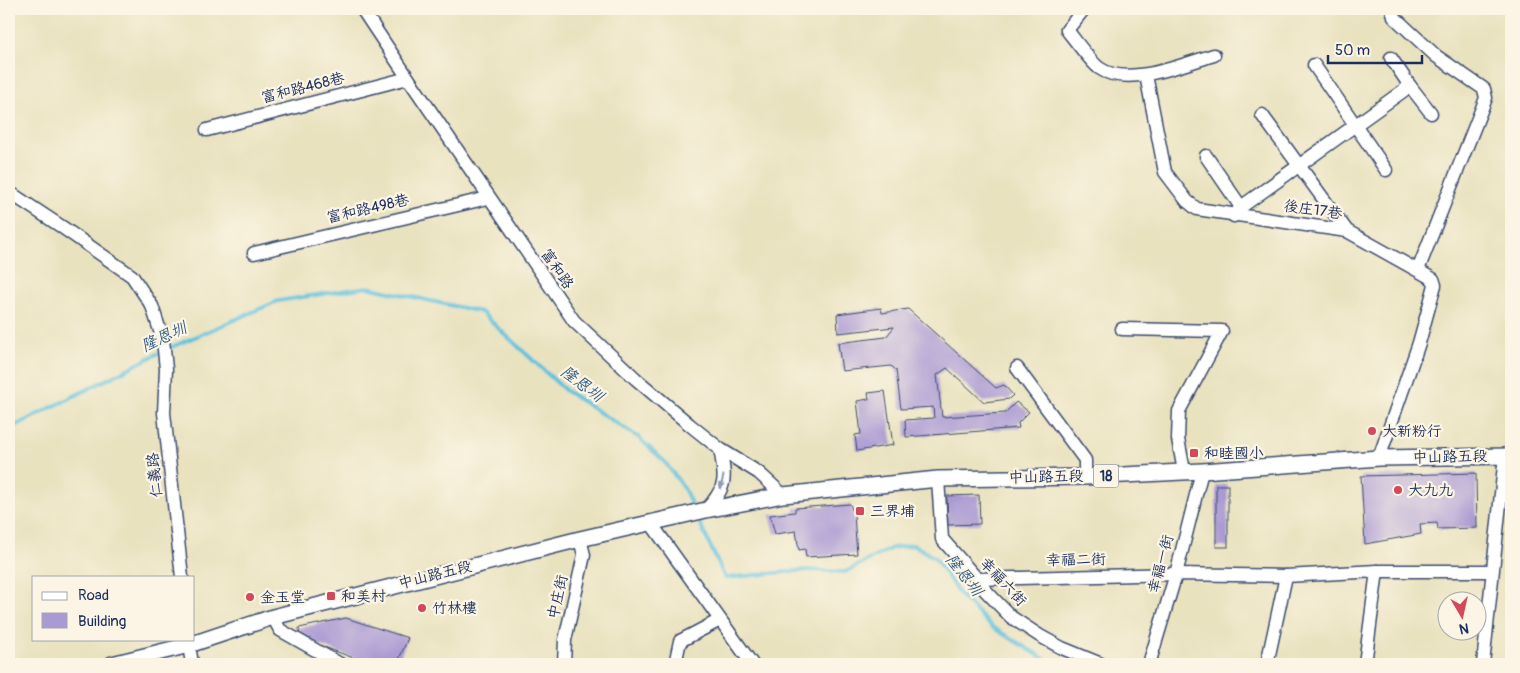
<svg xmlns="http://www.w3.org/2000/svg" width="1520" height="673" font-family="Pangolin,'LXGW WenKai TC',sans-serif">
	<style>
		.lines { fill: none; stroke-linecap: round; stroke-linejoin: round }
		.stream { stroke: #5fc1de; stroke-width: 4 }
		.building { fill: #aa9ad3 }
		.minor-casing { stroke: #3a4a6d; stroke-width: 15 }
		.major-casing { stroke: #3a4a6d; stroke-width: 18 }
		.minor { stroke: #fff; stroke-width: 12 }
		.major { stroke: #fff; stroke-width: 15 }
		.oneway { fill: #8d97ae }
		.poi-dot { fill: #d1495b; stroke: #fcf5e5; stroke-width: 2 }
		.labels { text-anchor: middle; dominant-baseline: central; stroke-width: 4.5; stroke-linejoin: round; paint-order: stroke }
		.shield { fill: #fcf5e5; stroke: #5e6a86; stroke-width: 1 }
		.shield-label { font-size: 14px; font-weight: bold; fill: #1b2f5e }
		.street-label { font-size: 15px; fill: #1b2f5e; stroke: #fcf5e5 }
		.poi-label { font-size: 15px; fill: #1b2f5e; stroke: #fcf5e5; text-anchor: start }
		.water-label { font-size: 16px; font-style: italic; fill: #2f5b84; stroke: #fcf5e5 }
	</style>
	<rect width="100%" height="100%" fill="#fcf5e5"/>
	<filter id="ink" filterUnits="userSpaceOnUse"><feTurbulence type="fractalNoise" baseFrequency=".02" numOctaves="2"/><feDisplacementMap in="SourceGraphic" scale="10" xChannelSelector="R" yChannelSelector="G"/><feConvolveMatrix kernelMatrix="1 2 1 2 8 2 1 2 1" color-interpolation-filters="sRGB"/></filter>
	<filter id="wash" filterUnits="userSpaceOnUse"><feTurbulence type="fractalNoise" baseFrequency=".0096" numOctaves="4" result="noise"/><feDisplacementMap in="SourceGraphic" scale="20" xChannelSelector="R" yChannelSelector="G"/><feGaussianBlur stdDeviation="1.12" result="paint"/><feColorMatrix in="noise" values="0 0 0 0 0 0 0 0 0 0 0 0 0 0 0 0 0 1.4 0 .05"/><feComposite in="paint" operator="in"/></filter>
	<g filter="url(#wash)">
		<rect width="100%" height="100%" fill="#e9e2bf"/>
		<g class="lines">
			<!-- stream -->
			<g class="stream">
				<path d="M167,349l111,-48 89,-14 114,25 85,79 72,46 26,24 20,27 9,20"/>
				<path d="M9,429l152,-77"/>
				<path d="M696,515l29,63 82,-8 38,2 47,-24 22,-3 21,13 25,37 32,32 56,34 11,3"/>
			</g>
		</g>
		<g id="blocks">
			<!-- building -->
			<g class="building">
				<path d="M881,308l1,5 26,-4 88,79 8,-3 9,10 -4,4 -25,3 -37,-34 -10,7 5,42 63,-4 11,-11 13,10 -11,11 1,5 -113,9 -1,-17 29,-2 -1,-11 -32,2 -5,-39 -5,-4 -49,5 -4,-28 48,-6 8,-10 -56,6 -1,-19z"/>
				<path d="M885,391l8,54 -36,6 -2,-16 6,-1 -4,-33 12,-2 -1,-6z"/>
				<path d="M1476,473l1,55 -39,1 -1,-6 -17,1 1,10 -56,10 -4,-68z"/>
				<rect x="1216" y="485" width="12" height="62"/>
				<path d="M979,495l1,29 -32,1 -1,-29z"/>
				<path d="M850,504l4,11 3,39 -51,3 -1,-8 -6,1 -3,-19 -21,3 -5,-19 25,-3v-4z"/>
				<path d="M346,618l62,20 -11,26h-27l-70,-26 -1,-10z"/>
			</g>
		</g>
	</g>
	<g filter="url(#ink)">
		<use href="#blocks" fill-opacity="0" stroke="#3a4a6d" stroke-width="1"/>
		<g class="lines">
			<defs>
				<g id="minor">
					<path d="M362,9l46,69 166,243 62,58 54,46 30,24 39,24 24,22"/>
					<path d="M1084,9l-17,21c8,10 23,31 32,38 28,20 85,-4 115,-13"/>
					<path d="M1392,9l2,8 42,39 48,33 2,9 -68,172"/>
					<path d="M1391,58l19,28 21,27"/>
					<path d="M1314,65l72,105"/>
					<path d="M1146,75l19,97 22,29 10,8 150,22 86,48 2,6 -16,58 -40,115"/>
					<path d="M1262,115l85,116"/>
					<path d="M207,130l201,-52"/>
					<path d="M1206,156l35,51"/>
					<path d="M9,192l53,35 70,49 20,30 11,34 3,29 -2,44 18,164"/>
					<path d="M1234,216l7,-9 169,-121"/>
					<path d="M254,253l234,-55"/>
					<path d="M1122,329l100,2 -43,80 -1,28 6,32"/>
					<path d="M1017,368l68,92v17"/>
					<path d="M938,479l4,60 35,40 8,11 26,27 29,19 22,12 39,16"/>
					<path d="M706,510c21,-23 20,-31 14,-61"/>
					<path d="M650,522l102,142"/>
					<path d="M977,579l199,-5 110,2 91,-5h115"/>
					<path d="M273,617l7,13 60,34"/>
					<path d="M188,639l4,25"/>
					<path d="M564,664l1,-24 19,-85 -4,-16"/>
					<path d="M675,664l5,-23 40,-21"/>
					<path d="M1149,664l27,-90 26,-103"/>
					<path d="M1267,664l19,-88"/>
					<path d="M1365,664l12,-93"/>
					<path d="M1483,664l22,-208"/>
				</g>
				<path id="major" d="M112,664l77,-19 84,-28 307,-78 126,-29 77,-15 155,-16 147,-2 117,-6 177,-13 132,-2"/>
			</defs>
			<!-- minor casing -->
			<use href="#minor" class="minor-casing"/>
			<!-- major casing -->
			<use href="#major" class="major-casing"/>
			<!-- minor -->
			<use href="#minor" class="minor"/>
			<!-- major -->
			<use href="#major" class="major"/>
		</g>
		<!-- one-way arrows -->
		<defs><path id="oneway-solid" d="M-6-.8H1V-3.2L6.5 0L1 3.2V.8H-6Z" transform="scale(1.25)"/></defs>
		<use class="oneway" href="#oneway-solid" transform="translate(722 482) rotate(102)"/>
	</g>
	<!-- markers -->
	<g class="poi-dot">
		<circle cx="1372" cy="431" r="5"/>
		<rect x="1189" y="448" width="10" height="10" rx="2.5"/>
		<circle cx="1398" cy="490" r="5"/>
		<rect x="855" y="506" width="10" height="10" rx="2.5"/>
		<rect x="326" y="591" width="10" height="10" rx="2.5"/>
		<circle cx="250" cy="597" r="5"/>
		<circle cx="422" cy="608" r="5"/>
	</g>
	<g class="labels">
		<!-- shield labels -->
		<rect class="shield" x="1093.5" y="464.5" width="25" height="23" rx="4"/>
		<g class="shield-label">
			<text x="1106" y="476">18</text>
		</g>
		<!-- street labels -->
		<g class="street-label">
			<text transform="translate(303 88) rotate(-14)">富和路468巷</text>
			<text transform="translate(368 209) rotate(-13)">富和路498巷</text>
			<text transform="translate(1313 210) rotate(8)">後庄17巷</text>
			<text transform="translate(557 269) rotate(55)">富和路</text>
			<text transform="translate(1450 457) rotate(-1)">中山路五段</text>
			<text transform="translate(155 475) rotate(-96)">仁義路</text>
			<text transform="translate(1046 477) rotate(-1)">中山路五段</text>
			<text transform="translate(1076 560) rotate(-1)">幸福二街</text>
			<text transform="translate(1161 564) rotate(-75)">幸福一街</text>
			<text transform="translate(435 575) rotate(-14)">中山路五段</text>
			<text transform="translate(1003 582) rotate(47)">幸福六街</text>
			<text transform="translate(558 597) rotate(-77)">中庄街</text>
		</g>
		<!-- poi labels -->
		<g class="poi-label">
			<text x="1382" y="431">大新粉行</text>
			<text x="1204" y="453">和睦國小</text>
			<text x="1408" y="490">大九九</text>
			<text x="870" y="511">三界埔</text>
			<text x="341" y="596">和美村</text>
			<text x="260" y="597">金玉堂</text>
			<text x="432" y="608">竹林樓</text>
		</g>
		<!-- water labels -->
		<g class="water-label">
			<text transform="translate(164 337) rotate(-25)">隆恩圳</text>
			<text transform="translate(582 384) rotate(37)">隆恩圳</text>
			<text transform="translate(964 575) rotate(52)">隆恩圳</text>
		</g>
	</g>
	<!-- margin -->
	<rect width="1520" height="673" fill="none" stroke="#fcf5e5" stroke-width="30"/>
	<!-- legend -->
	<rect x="32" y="576" width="162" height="65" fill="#fcf5e5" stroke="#a2a6af"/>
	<rect x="42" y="592" width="25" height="8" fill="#ffffff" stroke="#a2a6af"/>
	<text x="78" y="600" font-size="15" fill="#1b2f5e">Road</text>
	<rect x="42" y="613" width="25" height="15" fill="#aa9ad3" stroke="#a2a6af"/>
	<text x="78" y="626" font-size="15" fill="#1b2f5e">Building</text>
	<!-- north arrow -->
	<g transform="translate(1462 616) rotate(171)"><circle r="24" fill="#fcf5e5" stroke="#a2a6af"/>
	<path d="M0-4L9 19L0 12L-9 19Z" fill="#d1495b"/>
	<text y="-8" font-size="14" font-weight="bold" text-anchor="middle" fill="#1b2f5e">N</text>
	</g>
	<!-- scale -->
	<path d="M1328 55v8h94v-8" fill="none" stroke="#1b2f5e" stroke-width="2.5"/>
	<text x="1335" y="55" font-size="15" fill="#1b2f5e" stroke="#fcf5e5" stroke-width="4" paint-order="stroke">50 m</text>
</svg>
